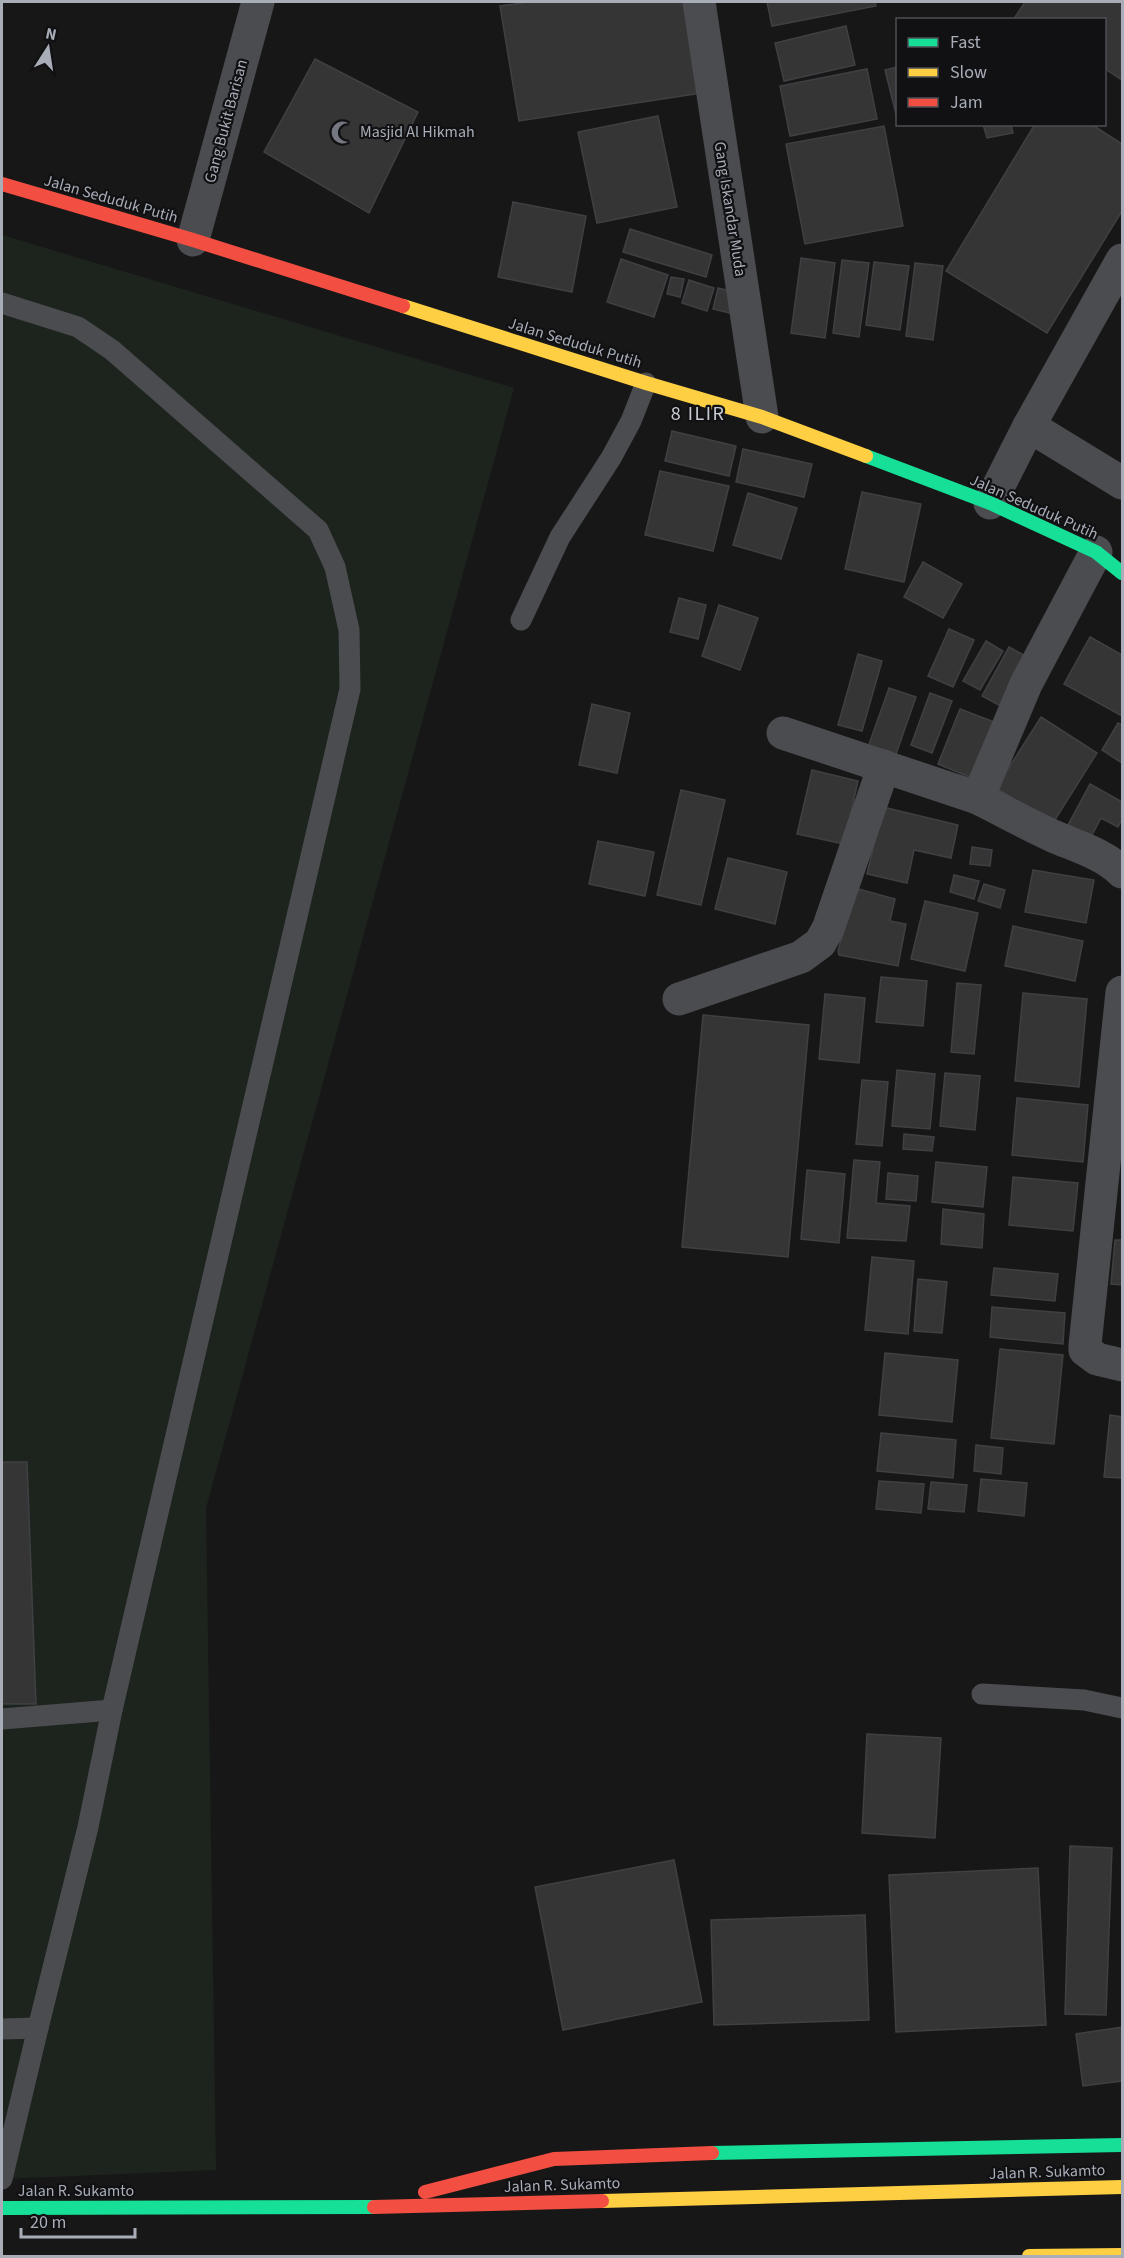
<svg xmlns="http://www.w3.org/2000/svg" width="1124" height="2258" font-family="'Source Sans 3',sans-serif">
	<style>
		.green { fill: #1d241e }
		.building { fill: #353536; stroke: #3f4043; stroke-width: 1.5 }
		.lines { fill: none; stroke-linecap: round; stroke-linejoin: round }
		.lane { stroke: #4b4c50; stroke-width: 21 }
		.street { stroke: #4b4c50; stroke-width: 33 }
		.fast { stroke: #16e098; stroke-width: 14 }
		.slow { stroke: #ffcf43; stroke-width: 14 }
		.jam { stroke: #f24e42; stroke-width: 14 }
		.labels { text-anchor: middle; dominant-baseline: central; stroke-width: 4.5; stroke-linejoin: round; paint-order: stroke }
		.street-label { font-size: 16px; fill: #a8adb8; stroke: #111113 }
		.poi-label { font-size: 16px; fill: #a8adb8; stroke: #111113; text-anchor: start }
		.quarter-label { font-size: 20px; letter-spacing: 1.5px; fill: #c9ccd4; stroke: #111113 }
	</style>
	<rect width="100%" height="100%" fill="#171717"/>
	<!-- green -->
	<path class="green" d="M2,235l512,153 -308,1120 10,662 -214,9z"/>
	<!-- building -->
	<g class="building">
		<path d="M529,2h157l15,91 -182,28 -19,-115z"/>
		<path d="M767,2h108l1,4 -104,20z"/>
		<path d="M1025,2h94l3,2v76l-18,-12v-48h-91z"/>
		<path d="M846,26l9,39 -71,16 -9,-38z"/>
		<path d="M315,59l103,53 -49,101 -105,-61z"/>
		<path d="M898,67v51h-1l-12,-48z"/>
		<path d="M867,69l10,50 -87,17 -10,-50z"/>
		<path d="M658,116l19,91 -80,16 -19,-91z"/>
		<path d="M983,124h28l2,9 -26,5z"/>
		<path d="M1035,124h56l31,20v67l-75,122 -101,-62z"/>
		<path d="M884,126l19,100 -98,18 -19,-100z"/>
		<path d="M513,202l73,14 -14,76 -74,-15z"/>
		<path d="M630,229l82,26 -6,22 -83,-25z"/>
		<path d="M801,258l34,5 -10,75 -34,-5z"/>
		<path d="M621,259l47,16 -14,42 -47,-15z"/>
		<path d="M842,260l27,3 -10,74 -26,-4z"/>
		<path d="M874,262l35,4 -9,64 -34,-5z"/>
		<path d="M915,263l28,3 -10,74 -27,-4z"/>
		<path d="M671,277l13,2 -4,18 -13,-3z"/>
		<path d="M689,280l25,8 -7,23 -25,-8z"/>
		<path d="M718,288l21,5 -5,21 -21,-5z"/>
		<path d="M672,431l64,15 -7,30 -64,-15z"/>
		<path d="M743,449l69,15 -8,33 -68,-15z"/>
		<path d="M660,471l69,15 -16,65 -68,-16z"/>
		<path d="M862,492l59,12 -17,78 -59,-13z"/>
		<path d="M748,493l49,15 -16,51 -48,-14z"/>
		<path d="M923,562l39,22 -19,34 -39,-21z"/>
		<path d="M679,598l27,7 -8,34 -28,-7z"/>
		<path d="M719,605l39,13 -18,52 -38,-14z"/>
		<path d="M949,629l25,11 -21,47 -25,-11z"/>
		<path d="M1090,637l32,18v61l-58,-32z"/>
		<path d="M986,641l17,10 -23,39 -17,-9z"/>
		<path d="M1009,647l24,13 -27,49 -24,-13z"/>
		<path d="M858,654l24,7 -20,70 -24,-6z"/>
		<path d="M889,688l27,9 -21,60 -27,-10z"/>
		<path d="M930,693l22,8 -20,52 -21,-8z"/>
		<path d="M592,704l38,9 -13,60 -38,-8z"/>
		<path d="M960,709l34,13 -22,56 -34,-14z"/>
		<path d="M1041,717l56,36 -44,70 -57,-35z"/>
		<path d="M1118,723l4,2v38l-20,-13z"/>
		<path d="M812,770l46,11 -14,63 -47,-10z"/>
		<path d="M1090,784l32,18v17l-4,8 -17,-9 -10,19 -23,-12z"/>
		<path d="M681,790l44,10 -24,105 -44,-10z"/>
		<path d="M883,807l75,18 -7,33 -37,-8 -7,33 -40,-9z"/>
		<path d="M598,841l56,11 -9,44 -56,-12z"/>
		<path d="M972,847l20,3 -2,16 -20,-2z"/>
		<path d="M728,858l59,14 -12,52 -60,-15z"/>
		<path d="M1033,870l61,10 -8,43 -61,-11z"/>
		<path d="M954,875l25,6 -5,18 -24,-7z"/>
		<path d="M984,884l21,6 -5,18 -22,-7z"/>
		<path d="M855,888l40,11 -5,22 16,3 -8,42 -59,-11 -1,-4z"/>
		<path d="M925,901l53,12 -13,58 -54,-12z"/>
		<path d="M1013,926l70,15 -8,40 -70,-15z"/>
		<path d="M881,977l46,4 -4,45 -47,-4z"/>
		<path d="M957,983l24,2 -7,69 -23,-2z"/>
		<path d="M1023,993l64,6 -8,88 -64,-6z"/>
		<path d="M825,994l40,4 -6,65 -40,-4z"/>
		<path d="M703,1015l106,10 -21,232 -106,-10z"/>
		<path d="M897,1070l38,4 -5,55 -38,-3z"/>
		<path d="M945,1073l35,3 -5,54 -35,-4z"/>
		<path d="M862,1080l26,2 -6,64 -26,-2z"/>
		<path d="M1017,1098l71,7 -5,57 -71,-7z"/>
		<path d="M904,1134l30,3 -2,14 -29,-2z"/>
		<path d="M854,1160l26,2 -4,41 34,3 -4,35 -59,-3z"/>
		<path d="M936,1162l51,5 -4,40 -51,-5z"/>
		<path d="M807,1170l38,4 -6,69 -38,-4z"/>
		<path d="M888,1173l30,3 -2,25 -30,-2z"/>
		<path d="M1013,1177l65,6 -5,48 -64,-6z"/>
		<path d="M943,1209l41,5 -2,34 -41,-4z"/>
		<path d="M1115,1240h7v45l-11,-1z"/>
		<path d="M872,1257l42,4 -6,73 -43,-4z"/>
		<path d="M994,1268l64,6 -3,27 -64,-6z"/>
		<path d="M918,1279l29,3 -5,51 -28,-2z"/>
		<path d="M992,1307l73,6 -2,31 -73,-7z"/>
		<path d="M1000,1349l63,6 -9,89 -63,-6z"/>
		<path d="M885,1353l73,7 -6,62 -73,-7z"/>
		<path d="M1110,1415l12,2v61l-18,-1z"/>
		<path d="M881,1433l75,7 -3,38 -76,-7z"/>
		<path d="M976,1445l27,3 -2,26 -27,-3z"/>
		<path d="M2,1462h25l9,242h-34z"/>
		<path d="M981,1479l46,4 -3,33 -46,-5z"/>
		<path d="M879,1481l45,3 -3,29 -45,-4z"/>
		<path d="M931,1482l36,3 -3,27 -36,-3z"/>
		<path d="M867,1734l74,4 -6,100 -73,-5z"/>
		<path d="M1070,1846l42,2 -6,167 -41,-1z"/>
		<path d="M674,1860l28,142 -139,28 -28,-143z"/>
		<path d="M1038,1868l8,157 -150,7 -7,-157z"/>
		<path d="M865,1915l4,105 -155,5 -3,-105z"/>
		<path d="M1122,2027v54l-39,5 -7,-52z"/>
	</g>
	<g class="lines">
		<!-- lane -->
		<g class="lane">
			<path d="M2,303l76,24 34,23 206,180 17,37 14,63 1,59 -238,1021 -24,117 -50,201 -36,1"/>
			<path d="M521,620l39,-83 51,-79 20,-37 15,-38"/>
			<path d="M982,1694l102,6 38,8"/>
			<path d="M2,1719l110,-9"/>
			<path d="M2,2179l36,-151"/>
		</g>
		<!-- street -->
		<g class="street">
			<path d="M699,2l63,415"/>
			<path d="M193,240l65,-238"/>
			<path d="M1029,426l93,57"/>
			<path d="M990,503l39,-77 93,-166"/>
			<path d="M783,733l195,65 48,-114 70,-132"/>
			<path d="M978,798c25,13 49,26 75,38 23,10 51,18 69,36"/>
			<path d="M1122,992l-37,353v5l12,9 25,6"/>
			<path d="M679,999l122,-42 19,-14 8,-14 56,-163"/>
		</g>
		<!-- fast -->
		<g class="fast">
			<path d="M866,456l124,47 106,49 26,21"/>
			<path d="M712,2153l410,-8"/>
			<path d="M2,2208l372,-1"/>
		</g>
		<!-- slow -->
		<g class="slow">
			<path d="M403,306l243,77 116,34 104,39"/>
			<path d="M602,2201l520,-14"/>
			<path d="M1029,2256l93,-1"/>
		</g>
		<!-- jam -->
		<g class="jam">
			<path d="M2,184l191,56 210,66"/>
			<path d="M425,2192l129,-33 158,-6"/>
			<path d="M374,2207l228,-6"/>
		</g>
	</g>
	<!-- icons -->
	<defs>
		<symbol id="mosque-bare" viewBox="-9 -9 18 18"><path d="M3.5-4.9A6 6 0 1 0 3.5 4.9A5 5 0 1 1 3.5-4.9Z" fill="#757880" stroke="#111113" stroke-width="2.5" paint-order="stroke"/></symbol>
	</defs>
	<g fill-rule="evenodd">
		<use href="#mosque-bare" x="326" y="116" width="33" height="33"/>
	</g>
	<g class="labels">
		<!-- street labels -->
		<g class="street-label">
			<text transform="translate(226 121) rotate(-75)">Gang Bukit Barisan</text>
			<text transform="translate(111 199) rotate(16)">Jalan Seduduk Putih</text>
			<text transform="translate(730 209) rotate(81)">Gang Iskandar Muda</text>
			<text transform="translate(575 343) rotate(17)">Jalan Seduduk Putih</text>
			<text transform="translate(1034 507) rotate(24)">Jalan Seduduk Putih</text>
			<text transform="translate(1047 2172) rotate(-2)">Jalan R. Sukamto</text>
			<text transform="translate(562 2185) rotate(-2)">Jalan R. Sukamto</text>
			<text x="76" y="2191">Jalan R. Sukamto</text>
		</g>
		<!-- poi labels -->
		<g class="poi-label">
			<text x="360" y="132">Masjid Al Hikmah</text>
		</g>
		<!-- quarter labels -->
		<g class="quarter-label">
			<text x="698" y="414">8 ILIR</text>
		</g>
	</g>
	<!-- border -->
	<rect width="1124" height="2258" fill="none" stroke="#a8adb8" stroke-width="6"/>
	<!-- legend -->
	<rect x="896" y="18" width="210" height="108" fill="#111113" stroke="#4d4f55" stroke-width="1.5"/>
	<rect x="908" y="38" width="30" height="9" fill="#16e098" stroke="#4d4f55" stroke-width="1.5"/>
	<text x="950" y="48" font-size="18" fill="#a8adb8">Fast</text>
	<rect x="908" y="68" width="30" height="9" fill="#ffcf43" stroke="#4d4f55" stroke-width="1.5"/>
	<text x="950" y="78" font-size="18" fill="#a8adb8">Slow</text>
	<rect x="908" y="98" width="30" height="9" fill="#f24e42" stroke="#4d4f55" stroke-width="1.5"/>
	<text x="950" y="108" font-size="18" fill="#a8adb8">Jam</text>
	<!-- north arrow -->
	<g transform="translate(48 48) rotate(12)" stroke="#111113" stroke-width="4.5" paint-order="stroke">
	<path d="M0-4.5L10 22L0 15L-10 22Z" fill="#a8adb8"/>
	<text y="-9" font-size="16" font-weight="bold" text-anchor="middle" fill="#a8adb8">N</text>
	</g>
	<!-- scale -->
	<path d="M21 2228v9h114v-9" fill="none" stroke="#a8adb8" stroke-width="3"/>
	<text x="30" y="2228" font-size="18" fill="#a8adb8" stroke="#111113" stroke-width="4.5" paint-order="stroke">20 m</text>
</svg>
